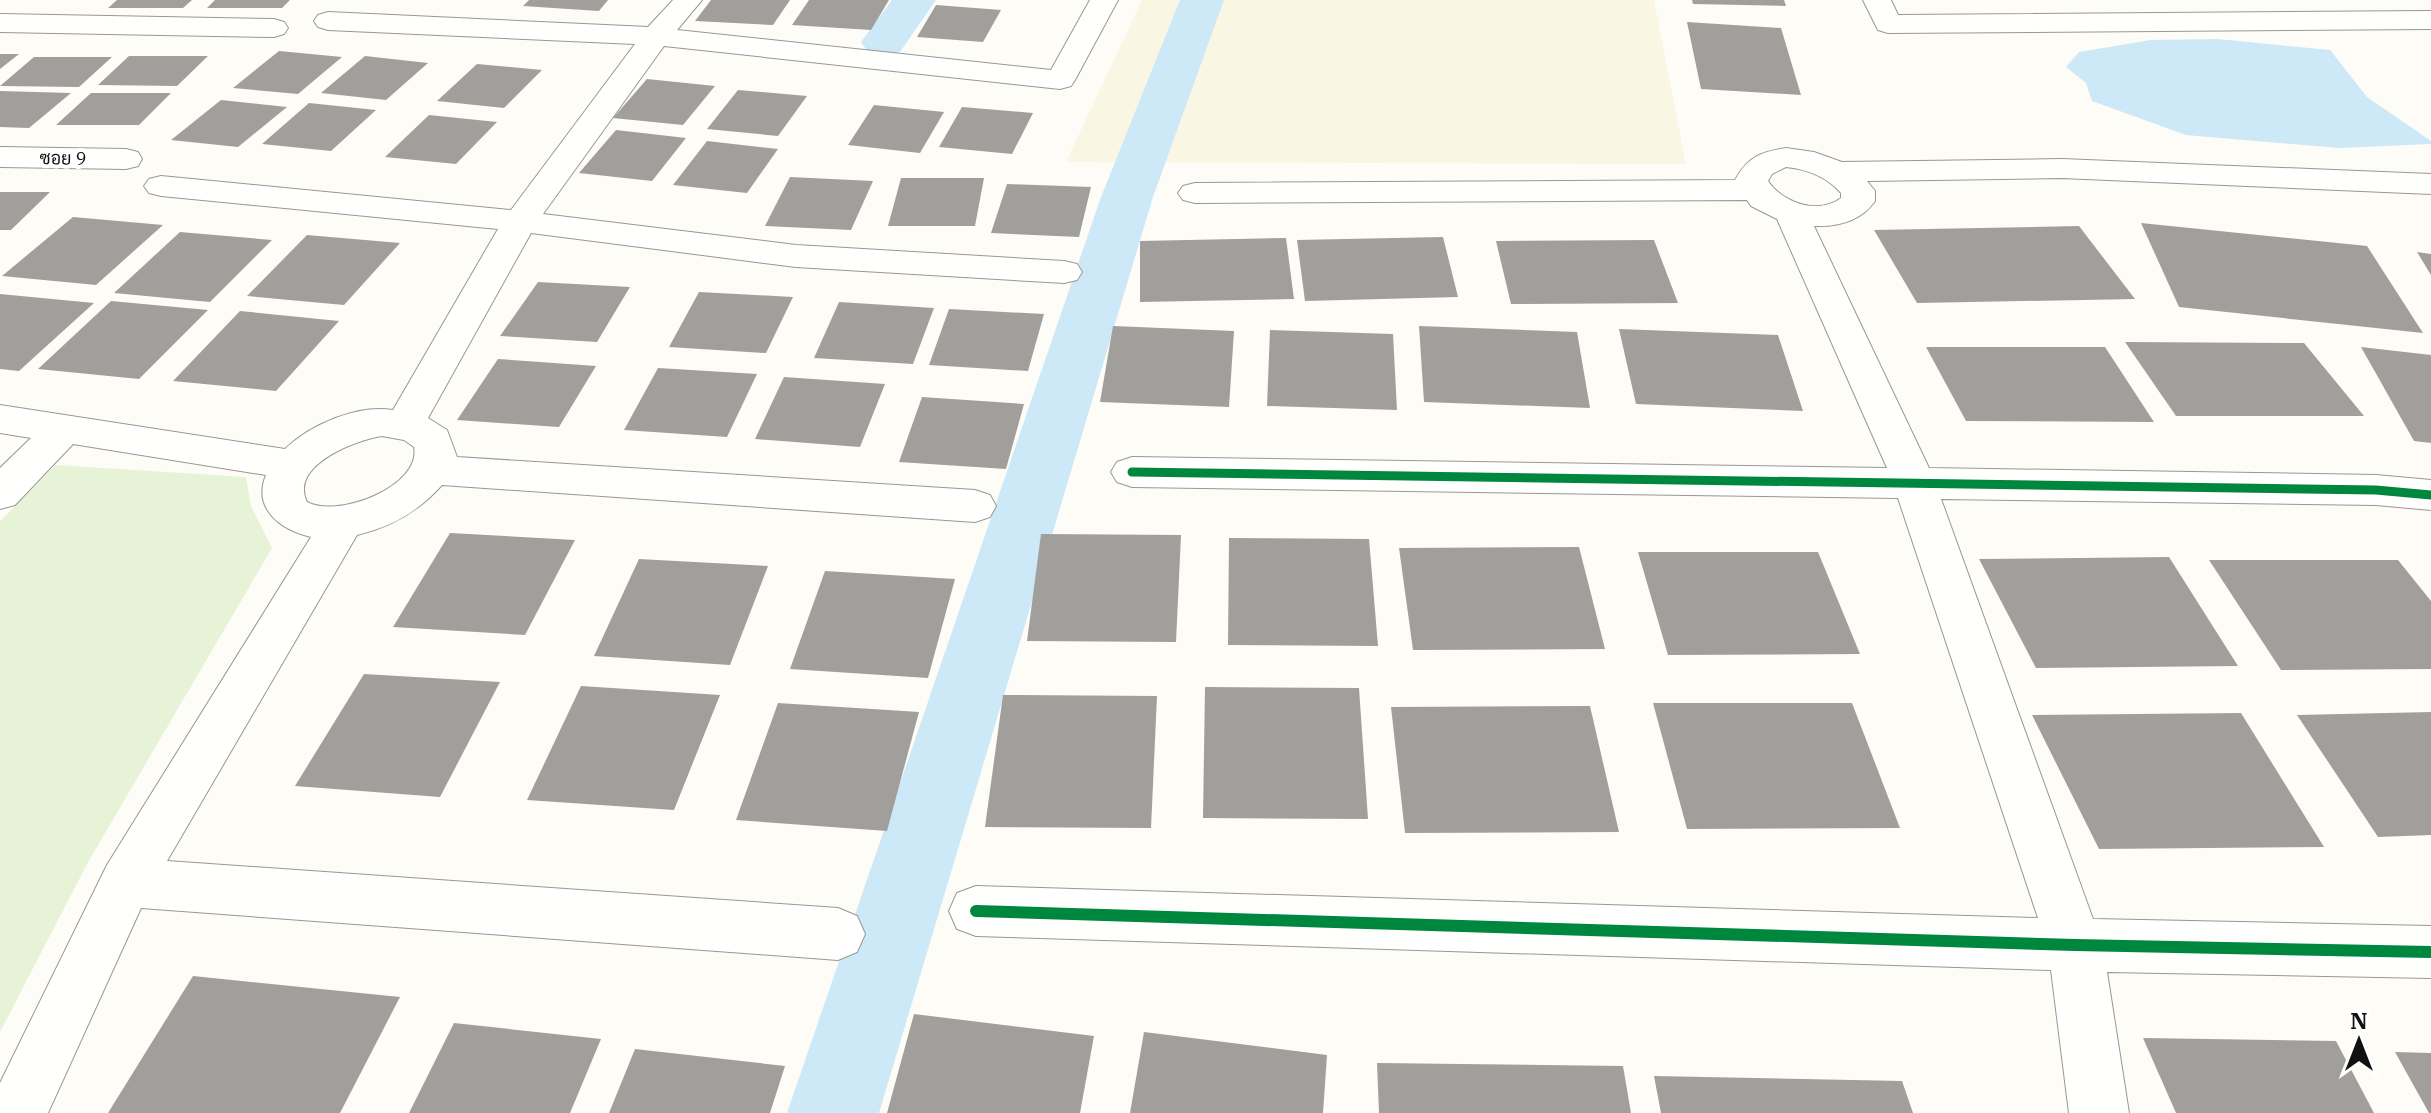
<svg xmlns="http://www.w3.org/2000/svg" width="2431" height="1113" font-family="'IBM Plex Serif',Sarabun,serif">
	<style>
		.farmland { fill: #f9f7e4 }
		.green { fill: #e7f3d7 }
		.water { fill: #cde8f7 }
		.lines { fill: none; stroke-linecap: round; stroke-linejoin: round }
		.canal { fill: #cde8f7; fill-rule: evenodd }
		.building { fill: #a19f9c }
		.minor-casing { stroke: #979795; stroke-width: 2 }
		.minor { fill: #fffffe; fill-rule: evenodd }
		.cycleway-far1-casing { stroke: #fff; stroke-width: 14 }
		.cycleway-casing { stroke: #fff; stroke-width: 17 }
		.cycleway-far1 { stroke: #00873e; stroke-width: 9 }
		.cycleway { stroke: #00873e; stroke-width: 12 }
		.labels { text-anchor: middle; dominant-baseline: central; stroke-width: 8; stroke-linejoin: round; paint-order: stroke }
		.far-street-label { font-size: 18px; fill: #111; stroke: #fff }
	</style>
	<rect width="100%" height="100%" fill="#fdfcf7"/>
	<!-- farmland -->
	<path class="farmland" d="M1142,0h512l32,164 -620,-2z"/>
	<!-- green -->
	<path class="green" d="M56,465l190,12 5,29 21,42 -185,316 -87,168v-511z"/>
	<!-- water -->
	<path class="water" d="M2218,39l112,11 37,47 64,44v3l-93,4 -152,-13 -94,-34 -6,-18 -20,-16 13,-15 72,-12z"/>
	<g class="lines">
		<!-- canal -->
		<g class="canal">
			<path d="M892,0h44l-36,52 -16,4 -16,-4 -7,-10z"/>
			<path d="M1180,0h44l-71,197 -274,916h-92l314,-916z"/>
		</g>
	</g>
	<!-- building -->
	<g class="building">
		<path d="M117,0h75l-9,8h-75z"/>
		<path d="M215,0h75l-8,8h-75z"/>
		<path d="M529,0h79l-9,11 -76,-5z"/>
		<path d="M711,0h79l-17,25 -78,-4z"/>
		<path d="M809,0h80l-18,30 -79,-5z"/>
		<path d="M1692,0h92l2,6 -93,-2z"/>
		<path d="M936,5l65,5 -18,32 -66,-5z"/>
		<path d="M1687,22l94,6 20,67 -100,-6z"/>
		<path d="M279,51l63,6 -44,37 -65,-6z"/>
		<path d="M0,54h19l-19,15z"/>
		<path d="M129,56h79l-31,30 -79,-1z"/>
		<path d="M365,56l63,7 -42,37 -65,-7z"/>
		<path d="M34,57h78l-33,30 -79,-1z"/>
		<path d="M477,64l65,6 -38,38 -67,-7z"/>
		<path d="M647,79l68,7 -32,39 -70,-7z"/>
		<path d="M738,90l69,6 -29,40 -71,-7z"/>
		<path d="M0,91l71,2 -42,35 -29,-1z"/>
		<path d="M91,93h80l-32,32h-83z"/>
		<path d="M221,100l66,7 -49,40 -67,-7z"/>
		<path d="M309,103l67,7 -45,41 -69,-7z"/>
		<path d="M874,105l70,7 -24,41 -72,-8z"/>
		<path d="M962,107l71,6 -21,41 -73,-7z"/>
		<path d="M429,115l68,7 -41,42 -71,-7z"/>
		<path d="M616,130l70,8 -34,43 -73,-8z"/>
		<path d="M707,141l71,8 -31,44 -74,-8z"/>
		<path d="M790,177l83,4 -22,49 -86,-4z"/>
		<path d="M901,178h83l-9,48h-87z"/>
		<path d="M1007,184l84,3 -12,50 -88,-4z"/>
		<path d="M0,192h50l-39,38h-11z"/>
		<path d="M73,217l90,8 -67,60 -94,-9z"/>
		<path d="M2141,223l226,23 56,87 -244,-26z"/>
		<path d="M2079,226l56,73 -218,4 -43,-73z"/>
		<path d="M180,232l92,8 -62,62 -96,-9z"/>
		<path d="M307,235l93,8 -56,62 -97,-9z"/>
		<path d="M1443,237l15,60 -153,4 -8,-61z"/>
		<path d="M1286,238l8,61 -154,3v-61z"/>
		<path d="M1654,240l24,63 -167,1 -15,-63z"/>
		<path d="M2417,252l14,2v21z"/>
		<path d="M538,282l92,5 -33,55 -97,-6z"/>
		<path d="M699,292l94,5 -27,56 -97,-6z"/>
		<path d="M0,294l94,9 -75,68 -19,-2z"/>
		<path d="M111,301l97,9 -69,69 -101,-10z"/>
		<path d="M839,302l95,6 -21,56 -99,-6z"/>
		<path d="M949,309l95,5 -16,57 -99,-6z"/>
		<path d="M240,311l99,10 -63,70 -103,-10z"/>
		<path d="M1113,326l121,5 -5,76 -129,-5z"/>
		<path d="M1419,326l158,6 13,76 -166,-6z"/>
		<path d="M1619,329l159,6 25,76 -167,-7z"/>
		<path d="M1270,330l123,4 4,76 -130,-4z"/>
		<path d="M2125,342l179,1 60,73h-188z"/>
		<path d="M1926,347h179l49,75 -188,-1z"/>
		<path d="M2361,347l70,8v88l-17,-2z"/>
		<path d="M498,359l98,7 -37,61 -102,-7z"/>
		<path d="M658,368l99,6 -30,63 -103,-7z"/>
		<path d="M784,377l101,7 -25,63 -105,-8z"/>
		<path d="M922,397l102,7 -18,65 -107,-7z"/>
		<path d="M450,533l125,7 -50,95 -132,-8z"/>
		<path d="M1041,534l140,1 -5,107 -149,-1z"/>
		<path d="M1229,538l140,1 9,107 -150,-1z"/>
		<path d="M1579,547l26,102 -192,1 -14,-102z"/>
		<path d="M1638,552h180l42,102 -192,1z"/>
		<path d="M2169,557l69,109 -202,2 -57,-109z"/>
		<path d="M639,559l129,7 -38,99 -136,-9z"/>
		<path d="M2209,560h189l33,41v68l-150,1z"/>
		<path d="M825,571l130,8 -27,99 -138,-9z"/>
		<path d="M364,674l136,8 -60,115 -145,-11z"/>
		<path d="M581,686l139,9 -46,115 -147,-10z"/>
		<path d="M1205,687l154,1 9,131 -165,-1z"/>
		<path d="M1003,695l154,1 -6,132 -166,-1z"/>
		<path d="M778,703l141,9 -32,119 -151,-11z"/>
		<path d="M1653,703h199l48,125 -213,1z"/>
		<path d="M1590,706l29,126 -214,1 -14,-126z"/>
		<path d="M2431,712v123l-53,2 -81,-122z"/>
		<path d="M2241,713l83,134 -225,2 -67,-134z"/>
		<path d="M193,976l207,21 -60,116h-232z"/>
		<path d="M914,1014l180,22 -14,77h-193z"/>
		<path d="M454,1023l147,16 -31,74h-161z"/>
		<path d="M1144,1032l183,23 -4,58h-193z"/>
		<path d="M2143,1038l193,3 38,72h-198z"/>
		<path d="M635,1049l150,17 -15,47h-161z"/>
		<path d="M2395,1052l36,1v60h-2z"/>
		<path d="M1377,1063l246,3 8,47h-252z"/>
		<path d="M1654,1076l248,5 11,32h-252z"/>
	</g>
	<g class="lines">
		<defs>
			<g id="minor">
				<path d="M673,0h29l-25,30 374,40 39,-70h28l-43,80 -4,6 -11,3 -396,-43 -121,168 253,31 268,16 13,3 5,8 -5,8 -13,3 -268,-16 -265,-34 -103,185 19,12 10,27 518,33 15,5 6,11 -6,11 -15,5 -533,-37c-24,27 -51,42 -85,50l-190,326 671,47 19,8 8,18 -8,18 -19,8 -697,-52 -93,205h-48v-30l107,-218 204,-328c-30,-7 -59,-28 -45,-62l-193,-31 -58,61 -15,4v-41l31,-30 -31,-5v-28l285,44c25,-24 72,-45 108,-39l105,-181 -337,-33 -12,-3 -5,-7 5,-7 12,-3 350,34 124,-166 -307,-14 -10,-3 -4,-6 4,-6 10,-3 320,15zM382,436l22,4 10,7c8,39 -76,72 -107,55 -18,-37 49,-62 75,-66z"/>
				<path d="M1863,0h28l7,15 533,-4v18l-543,4 -10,-3z"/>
				<path d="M0,14l274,5 10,3 4,6 -4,6 -10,3 -274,-5z"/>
				<path d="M0,147l126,2 12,3 4,7 -4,7 -12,3 -126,-2z"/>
				<path d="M1786,148l28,4 28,10 220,-3 369,15v20l-369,-16 -195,3 8,10v10c-14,20 -37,26 -61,25l115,242 447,7 55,5v30l-55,-5 -435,-6 152,420 338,7v52l-324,-6 22,141h-60l-18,-143 -1075,-34 -19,-7 -8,-18 8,-18 19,-7 1062,32 -140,-420 -766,-11 -15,-5 -6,-10 6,-10 15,-5 755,11 -110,-249 -26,-13 -4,-6 -552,3 -12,-3 -5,-7 5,-7 12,-3 540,-3c13,-23 25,-28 51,-32zM1786,167c21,2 41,10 55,26v5c-23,17 -58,5 -73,-17l4,-7z"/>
			</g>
		</defs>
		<!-- minor casing -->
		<use href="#minor" class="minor-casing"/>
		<!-- minor -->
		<use href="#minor" class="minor"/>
		<defs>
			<path id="cycleway-far1" d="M1132,472l1244,18 55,5"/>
			<path id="cycleway" d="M976,911l1099,34 356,7"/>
		</defs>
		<!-- cycleway-far1 casing -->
		<use href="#cycleway-far1" class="cycleway-far1-casing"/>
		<!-- cycleway casing -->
		<use href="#cycleway" class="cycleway-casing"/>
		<!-- cycleway-far1 -->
		<use href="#cycleway-far1" class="cycleway-far1"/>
		<!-- cycleway -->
		<use href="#cycleway" class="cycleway"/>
	</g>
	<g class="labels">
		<!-- far-street labels -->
		<g class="far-street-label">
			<text transform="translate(63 158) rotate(1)">ซอย 9</text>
		</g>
	</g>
	<!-- north arrow -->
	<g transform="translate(2359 1041)" stroke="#ffffff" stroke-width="6" paint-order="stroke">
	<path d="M0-6L14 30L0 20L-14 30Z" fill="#111111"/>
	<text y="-12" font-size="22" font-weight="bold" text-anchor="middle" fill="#111111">N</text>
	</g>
</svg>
